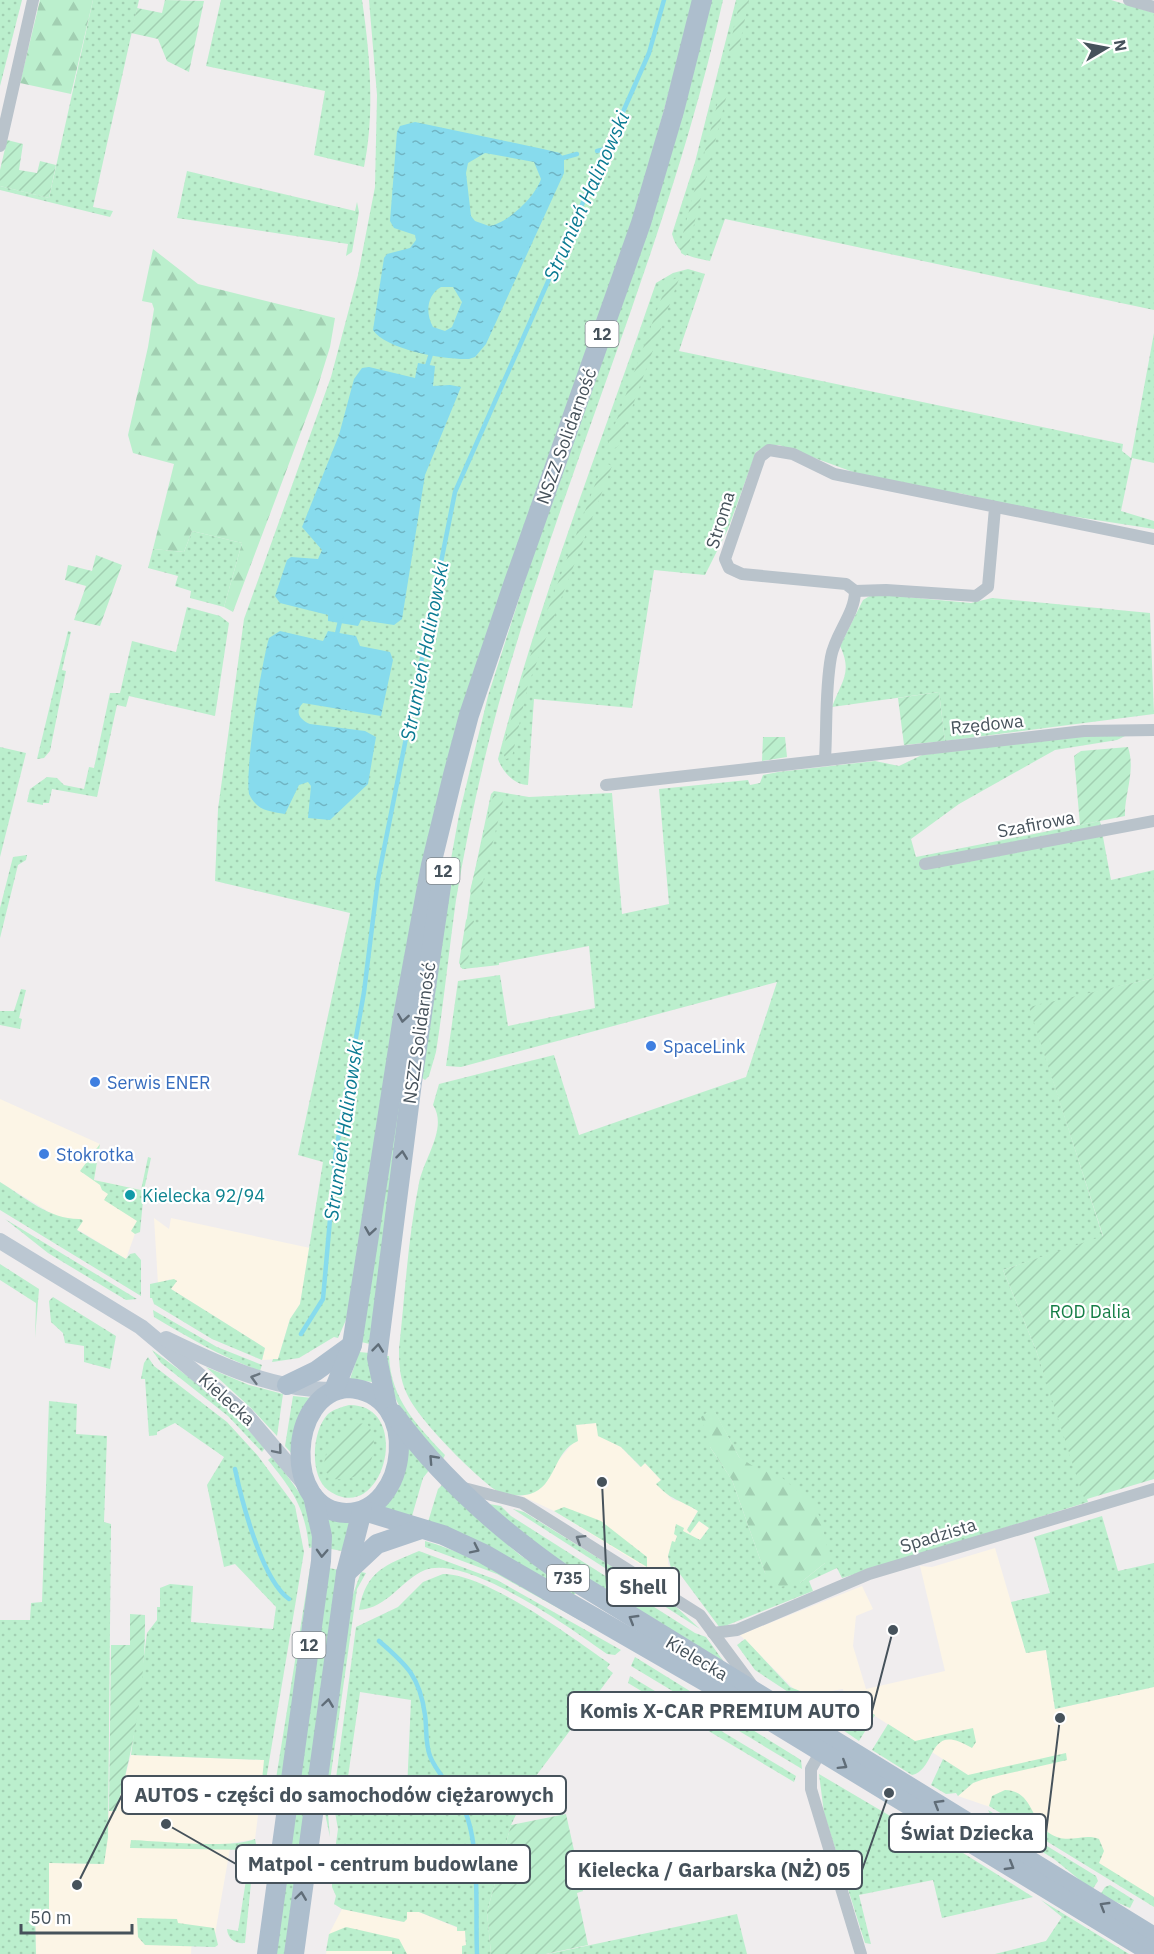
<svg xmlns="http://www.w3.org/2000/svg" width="1154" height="1954" font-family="'IBM Plex Sans',sans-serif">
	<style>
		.commercial { fill: #fcf5e6 }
		.grass { fill: url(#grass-dots); fill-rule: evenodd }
		.forest { fill: url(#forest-firs) }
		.garden { fill: url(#garden-furrows) }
		.water { fill: url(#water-ripples); fill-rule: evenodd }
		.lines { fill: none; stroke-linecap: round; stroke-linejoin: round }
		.stream { stroke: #87dbed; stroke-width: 4.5 }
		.street { stroke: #b9c3cb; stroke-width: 12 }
		.secondary { stroke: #bbc7d2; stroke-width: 16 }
		.primary { stroke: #adbecd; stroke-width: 20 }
		.oneway { stroke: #606d78 }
		.oneway2 { stroke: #69757f }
		.oneway3 { stroke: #68747d }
		.shop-dot { fill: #3f7fe0; stroke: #fff; stroke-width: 2 }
		.culture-dot { fill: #0f9aa8; stroke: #fff; stroke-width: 2 }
		.labels { text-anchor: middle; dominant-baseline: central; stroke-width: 4.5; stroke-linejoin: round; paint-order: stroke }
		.shield { fill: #fff; stroke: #7e868c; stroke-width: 1.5 }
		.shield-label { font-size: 16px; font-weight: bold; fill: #46525b }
		.street-label { font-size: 18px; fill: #46525b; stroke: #fff }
		.shop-label { font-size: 18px; fill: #366cbe; stroke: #fff; text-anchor: start }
		.culture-label { font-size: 18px; fill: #0d838f; stroke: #fff; text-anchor: start }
		.park-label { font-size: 18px; fill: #157e46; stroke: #fff }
		.water-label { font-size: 20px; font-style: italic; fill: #0b7b93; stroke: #fff }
		.leader { fill: none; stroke: #46525b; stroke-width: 2 }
		.callout-dot { fill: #46525b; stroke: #fff; stroke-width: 2 }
		.callout { fill: #fff; stroke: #46525b; stroke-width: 2 }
		.callout-label { font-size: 20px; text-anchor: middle; font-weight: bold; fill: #46525b }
	</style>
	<defs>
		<pattern id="grass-dots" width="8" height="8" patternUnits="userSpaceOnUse" patternTransform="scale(1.5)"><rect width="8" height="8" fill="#bbefcd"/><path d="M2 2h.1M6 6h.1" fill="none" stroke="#a2cfb2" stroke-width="1.8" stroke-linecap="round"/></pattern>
		<pattern id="forest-firs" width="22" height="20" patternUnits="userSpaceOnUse" patternTransform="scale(1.5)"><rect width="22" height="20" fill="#bbefcd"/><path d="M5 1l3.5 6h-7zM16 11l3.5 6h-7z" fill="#a2cfb2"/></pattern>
		<pattern id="garden-furrows" width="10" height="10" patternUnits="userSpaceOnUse" patternTransform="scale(1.5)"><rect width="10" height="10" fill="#bbefcd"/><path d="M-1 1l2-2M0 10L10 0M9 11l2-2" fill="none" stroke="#a2cfb2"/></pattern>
		<pattern id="water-ripples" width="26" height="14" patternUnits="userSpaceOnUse" patternTransform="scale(1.5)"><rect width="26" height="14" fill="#87dbed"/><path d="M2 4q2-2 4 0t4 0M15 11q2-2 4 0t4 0" fill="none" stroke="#70b4c3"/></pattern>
	</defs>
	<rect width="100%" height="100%" fill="#f0edee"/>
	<!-- commercial -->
	<g class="commercial">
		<path d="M0,1099l100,45 -6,36 47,10 -3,35 -12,34 -126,-77z"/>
		<path d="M154,1218l15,11 2,-11 139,30 -10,56 -10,15 -12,40 -16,1 3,-12 -94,-59 -1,-10 -12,5z"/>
		<path d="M597,1423l8,15 16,9 19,20 5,-4 16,17 -4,4 16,16 10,2 15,9 -11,18 3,4 9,-12 10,7 -9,12 -25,2 -7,14v8l7,11 -29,-7 -92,-57 -32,-15 8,-2 43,-51 2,-18z"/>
		<path d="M995,1548l31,105 20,-4 9,60 99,-22v220l-158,-98 -38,-13 15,-13 -5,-8 -123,-78 -2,-8 -33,6 -16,-6 -54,-54 122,-49 11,23 -17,7 -3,30 13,43 79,-18 -25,-105 12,1z"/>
		<path d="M131,1755l134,5 -10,79 -24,4 -16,91 -23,1 -1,19h-155l-1,-42h14v-49l55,1 5,-53h7z"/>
		<path d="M342,1909l62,13 3,-10h12l46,19 1,15h-4v8h-136l3,-20z"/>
	</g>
	<!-- grass -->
	<g class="grass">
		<path d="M0,0h22l-22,86z"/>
		<path d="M93,0h46l-46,207 20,4 -3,6 -110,-27v-4l49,12z"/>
		<path d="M221,0h141c8,54 13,113 2,167l-50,-12 11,-64 -119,-25z"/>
		<path d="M369,0h325l-61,223 -155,446 -132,651 -8,18 -4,-1 -35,21 -27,4 1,-3h5l12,-40 10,-15 23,-142 -25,-7 52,-242 -135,-32 3,-72 26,-190 87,-242 27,-102 17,-88 2,-92z"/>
		<path d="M710,0h13c-52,235 -152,455 -219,685 -20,70 -36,143 -48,215 -7,50 -12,101 -20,152l-7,24 -4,4 -4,-3 18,-152 20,-110 29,-119z"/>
		<path d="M736,0h375l43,13v297l-429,-91 -15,42c-20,-4 -32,-5 -38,-27l23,-72z"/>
		<path d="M187,171l168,40 2,-9 2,10 -7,40 -6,4 2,-12 -171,-26z"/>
		<path d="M688,269l17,5 -26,77 444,93 -1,7 9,7 23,-125v130l-22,-5 -11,53 33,10v8l-122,-19 -73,-17 -10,2 -85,-19 -85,-31h-10l-13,7 -28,77 -23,46 -51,-5 -22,138 -98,-9 -6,86c-14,0 -26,-14 -30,-26 42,-162 104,-318 158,-476l17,-10z"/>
		<path d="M192,531l50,12 -18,64 -34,-9 1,-7 -16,-5 3,-10 -30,-8 5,-19 31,3z"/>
		<path d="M873,594l98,9 21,-5 158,15 4,101 -209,27 -6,-49 -107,15c9,-25 21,-34 8,-61l23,-46z"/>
		<path d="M187,607l33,9 9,7 -14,93 -86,-20 -3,11 -9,-2 -20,92 -45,-8 -3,14h-6v2l-16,-3 3,-13 17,-12 10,1 7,7 20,4 5,-22 5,1 16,-75h10l12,-52 44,11z"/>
		<path d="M68,631l3,1 -9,38 4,1 -16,80 -6,7 -7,1z"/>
		<path d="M1127,735l-10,5 -62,10 -96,54 -48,35 5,18 184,-36 11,59 43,-10v108l-124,30 73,229 -100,33 33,80 52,152 -246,76 -5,-10 -28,13 4,10 -93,37 -46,-62 -3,2 -3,-12 4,-15 3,1 2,-6 -3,-2 2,-10 8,4 -1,3 17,9 9,-12 -10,-7 -9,12 -3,-3 11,-19c-18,-11 -27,-11 -42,-27l5,-4 -16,-17 -4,4 -20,-20 -23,-11 -2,-13 -20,2 2,16c-25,10 -22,46 -48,53 -10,3 -27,1 -36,-5 -22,-16 -77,-71 -87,-95 -7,-14 -8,-29 -8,-45 6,-55 9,-112 20,-166 5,-25 29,-55 14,-78l6,-21 115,-29 25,80 167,-58 31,-95 -316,85 -15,-1 12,-85 42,-6 8,51 87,-18 -6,-62 -90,17v2l-36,4 -3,-2 11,-78 20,-95 3,-3 35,6 83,-4 10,121 47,-10 -10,-115 89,-9 2,5 10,-2 3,-8 15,-3 97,-11 24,5 23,-11 153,-19zM713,1409l26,48 84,74 2,32 -25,20 -35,-10 -33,-93 -22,-33z"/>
		<path d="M0,747l26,6 -26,104z"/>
		<path d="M27,855l-1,5 -8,5 -18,73v-30l13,-51z"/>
		<path d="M417,985l-47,359 -9,-2z"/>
		<path d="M21,989l5,1 -7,28 3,1 -2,10 -20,-4v-14h14z"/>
		<path d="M100,1144l-6,36 47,10 7,-33 3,1 -7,32 -4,42 -5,2 -4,-3 6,-10 -33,-21 4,-6 -6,-4 -2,-5 -20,-14z"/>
		<path d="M0,1182c26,16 50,38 81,37l2,2 -6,9 49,29 4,-5 5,-1 6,7v36l-141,-86z"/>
		<path d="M5,1219l132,80 -11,1 -78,-47z"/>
		<path d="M0,1264l39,25 -4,49 1,-35 -36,-23z"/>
		<path d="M174,1279l3,2 -6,8 94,59 -3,12 -50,-21 -58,-35 -2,-6h-2v-14z"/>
		<path d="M53,1297l63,39 -6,33 -26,-7v-16l-19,-3 -2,-10 -12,-11 -2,-21z"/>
		<path d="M153,1310l64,37 45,18 -2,6c-38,-14 -71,-33 -106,-54z"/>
		<path d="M152,1350c42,30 80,60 113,98l-3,4 -34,-36 -67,-53z"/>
		<path d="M359,1352l11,1 2,29 -22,-3z"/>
		<path d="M386,1356h3c2,44 28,69 56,99l-2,4 -39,-43 -11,-23z"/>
		<path d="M148,1357l6,9 73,56 31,34 37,50 9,46 -40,240 -3,-1 3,-31 -133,-5 16,-122 10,-13v-13h3v-19l10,-4 23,2 -2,36 82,7 3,-22 -41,-43 -11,3 -17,-82 17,-28 -49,-34 -18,9v3l-8,1 -4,-57h-4l3,-16z"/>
		<path d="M206,1367l43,18 34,9 -6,42 -26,-28z"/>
		<path d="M293,1396l19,2 -19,57 -8,-9z"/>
		<path d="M49,1401l28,3 -1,30 31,2 -3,86 7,2 -3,313 -4,27 -55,-1v49h-14l1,42h-36v-334h30l1,-17 11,-1z"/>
		<path d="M349,1405c66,-1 34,125 -21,85 -19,-14 -16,-60 0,-76 6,-5 14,-7 21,-9z"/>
		<path d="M407,1447l23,22 -7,9 -11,38 -29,-7 16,-21z"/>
		<path d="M273,1456l33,46 8,45 -5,1c-4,-41 -16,-57 -41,-88z"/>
		<path d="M444,1483l44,45 32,27 56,38 -2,2 -146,-73 10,-33z"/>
		<path d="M489,1504l12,2 10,10 184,117 11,4 18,25 -190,-116z"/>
		<path d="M564,1507l37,14 46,36v10l-93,-56z"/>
		<path d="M513,1509l11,3 150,93 26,24z"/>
		<path d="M1102,1516l16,55 36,-8v124l-99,22 -9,-59 -20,3 -15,-51 39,-9 -16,-56z"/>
		<path d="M327,1519l26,4 -11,28 -11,-2z"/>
		<path d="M425,1541c70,20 132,65 194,101l-122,-68 -72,-27z"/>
		<path d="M419,1551l78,29 124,70 -6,5 -8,-1c-35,-25 -140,-100 -182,-84 -24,10 -37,38 -66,40 7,-40 27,-45 60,-59z"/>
		<path d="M313,1567l-31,211 -8,13 36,-223z"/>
		<path d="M329,1568l10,2 -54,384h-10z"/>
		<path d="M361,1572l5,1 -9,16 -30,213 3,35 -7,-33 28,-204z"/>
		<path d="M443,1574c44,0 130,64 167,90l-3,4 6,5 -80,107 -22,45 -24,87 4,42h-29v-8l4,-1 -1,-14h-8v-4l-38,-15h-12v7l-3,3 -62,-13 -8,-5 2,-8 -4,-9v-16l6,-42 -5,-28 23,-174 42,-20 25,-25zM360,1692l51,8 -4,90 -48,-7 -12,1z"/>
		<path d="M745,1639l45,48 20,8 7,16 -62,-41 -18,-25z"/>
		<path d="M635,1657l166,103 1,9 -171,-103z"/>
		<path d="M630,1676l166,100 -2,6 -166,-99z"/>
		<path d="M845,1697l30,18 -16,26 -25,-17 17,-5 2,-11 -13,-10z"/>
		<path d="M888,1724l27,17 58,-13 3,14 -4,6c-46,-28 -34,21 -60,27l-40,-25z"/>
		<path d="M1066,1753l1,7 -83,19 -11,4 -15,13 -2,-3 -10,1 -15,-9 12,-26 25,16z"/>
		<path d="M819,1774l78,46 31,11 105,66 -91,21 -9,-38 -74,15 12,49 -6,-1 -41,-130z"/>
		<path d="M1005,1790c28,1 25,30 44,43 19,13 34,-1 50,6l5,12 -5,12 55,34v10l-165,-101 3,-10z"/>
		<path d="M988,1810l108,66 2,5 -6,9 -38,-31 -60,-37z"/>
		<path d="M255,1839l1,5 -5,6 -121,-2 1,-8c28,1 101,9 124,-1z"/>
		<path d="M242,1867l10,6 -7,70c-10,1 -17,-4 -18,-14l11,2 8,-51 -11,-2v-3z"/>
		<path d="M1110,1885l24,15 -4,8 -30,-13 5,-8z"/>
		<path d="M1041,1900l88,54h-134l51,-13 16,-24z"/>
		<path d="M737,1914l10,40h-199z"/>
		<path d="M137,1918l40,1 1,4 36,5 4,17 -3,2 -70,-2 -7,-8z"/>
		<path d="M346,1927l53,12 8,15h-15v-3h-66l3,-17z"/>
	</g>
	<!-- forest -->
	<g class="forest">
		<path d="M40,0h53l-22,94 -51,-11z"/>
		<path d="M153,249l45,35 137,34 -5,29 -14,45 -83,220 -9,-5 18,-64 -50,-12 -8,21 -31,-3 21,-85 -41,-11 -5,-18 20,-88 6,-38 -2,-6 -10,-2z"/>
		<path d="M713,1408l26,49 17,11 24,8 33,28 7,13 10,42 -30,24 -20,4 -15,-14 -33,-93 -22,-33 -9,-30z"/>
	</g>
	<!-- garden -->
	<g class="garden">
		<path d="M165,0l39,1 -15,71 -22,-11 -9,-22 -27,-6 6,-25 25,5z"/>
		<path d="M740,0h9l-11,52 -5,5 -4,-7z"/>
		<path d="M725,89l2,5 -41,162 -5,-3 -1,-8 40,-151z"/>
		<path d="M7,140l16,4 -4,26 18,3 3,-12 16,4 -7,33 -49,-12v-16z"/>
		<path d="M680,276l-62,170 -9,6 -3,-3 2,-6 59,-160z"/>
		<path d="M608,464l4,2 -84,219 -16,72 -6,2 -4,-7 23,-82 77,-204z"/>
		<path d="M96,555l26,10 -22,61 -26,-6 12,-34 -21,-6 3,-15 24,6z"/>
		<path d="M939,692l6,49 -41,4 -6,-47z"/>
		<path d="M763,737h22l2,20 -25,4z"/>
		<path d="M1128,747c8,24 -4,48 -3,69l-45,9 -6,-69 7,-5z"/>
		<path d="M501,795l2,6 -24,97 -5,3 -4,-10 23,-95z"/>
		<path d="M469,917l5,4 -7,46 -4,2 -4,-6 7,-43z"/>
		<path d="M1154,978v501l-67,20 -4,-3 -47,-146 -33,-80 100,-34 -74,-229z"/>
		<path d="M354,1423l13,1c11,13 9,39 -6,49 -7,6 -20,7 -28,6l-9,-9c-1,-20 14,-37 30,-47z"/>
		<path d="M130,1614l15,1c1,67 -11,132 -29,196h-7l2,-166h19z"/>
		<path d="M566,1814l17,77 -6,2 11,52 -42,9h-55l-4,-42 24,-87z"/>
	</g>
	<!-- water -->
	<g class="water">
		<path d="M415,122l128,27 17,4 4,5v15l-78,171 -11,13 -6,2c-23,1 -83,-9 -96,-29l11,-72 3,-4 23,-6 6,-8 -1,-5 -21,-7 -4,-7 7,-89 3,-6zM485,153l49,9 7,17c-5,17 -34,45 -52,47l-14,-5 -4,-5 -5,-43 2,-10zM441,287h12l9,15 -10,25 -7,4 -12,-4c-8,-14 -6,-32 8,-40z"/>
		<path d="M418,363l17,3 -2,20 17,-1 11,2 -36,88 -23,144 -8,6 -33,-5 -3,6 -30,-5v-6l-48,-12 -5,-7 12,-36 4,-3 27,2 4,-9 -20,-23 37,-92 15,-56 8,-11 7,-1 46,11z"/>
		<path d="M280,631l43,10 5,-10 28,5 4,10 30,6 3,8 -12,56 -78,-13c-9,9 -3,17 7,21l55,7 11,6 -8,47 -38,36 -22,-2 3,-32 -3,-4 -9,3 -14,29c-16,-3 -28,-3 -36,-20 -4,-27 12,-128 20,-156z"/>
	</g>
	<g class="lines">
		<!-- stream -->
		<g class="stream">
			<path d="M597,151l9,-2"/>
			<path d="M559,159l18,-5"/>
			<path d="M426,369l6,-18"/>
			<path d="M336,638l5,-21"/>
			<path d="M301,1334l22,-35 13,-148 28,-159 14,-113 77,-387 194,-439 15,-53"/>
			<path d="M235,1469c7,33 27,111 54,130"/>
			<path d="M379,1641c28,24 41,36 46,74 2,14 0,28 5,41 7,19 26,34 34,53 17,37 11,104 13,145"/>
		</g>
		<!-- street -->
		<g class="street">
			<path d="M1129,0l25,7"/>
			<path d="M0,146l33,-146"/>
			<path d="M995,508l-7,79 -12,9 -90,-6 -31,1 -9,-7 -104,-10 -13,-6 -4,-9 35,-102 9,-7 24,4 41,20 320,65"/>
			<path d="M825,760c2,-34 0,-70 6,-103 4,-23 24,-43 24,-66"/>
			<path d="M606,785l478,-54 70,-1"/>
			<path d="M925,864l229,-43"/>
			<path d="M464,1488l58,15 178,112 52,70"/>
			<path d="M713,1633l24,-3 132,-56 285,-85"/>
			<path d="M821,1751l-10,18v20l50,165"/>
		</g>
		<!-- secondary -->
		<g class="secondary">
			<path d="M0,1241l141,86 105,88 57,67"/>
			<path d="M166,1339c54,26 106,51 167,51"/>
		</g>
		<!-- primary -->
		<g class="primary">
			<path d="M287,1385l29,-14 36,-26"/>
			<path d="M348,1388c76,4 60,126 -2,125 -63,-1 -59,-121 2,-125z"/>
			<path d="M334,1390l18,-45 51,-328 28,-152 22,-90 16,-60 44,-130 128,-362 33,-112 28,-111"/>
			<path d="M387,1406l-10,-48 35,-276 29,-196"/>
			<path d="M394,1414c45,62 106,116 169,160l591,363"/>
			<path d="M364,1511l79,24 41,19 231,133 439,267"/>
			<path d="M346,1573l31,-29 44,-15"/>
			<path d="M267,1954l54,-393 1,-25 -9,-40"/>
			<path d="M294,1954l52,-381 16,-62"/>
		</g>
	</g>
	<!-- one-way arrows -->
	<defs><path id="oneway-chevron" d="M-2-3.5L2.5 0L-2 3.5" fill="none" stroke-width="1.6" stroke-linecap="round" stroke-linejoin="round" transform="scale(1.5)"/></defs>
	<g class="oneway">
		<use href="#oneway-chevron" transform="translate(403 1018) rotate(99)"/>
		<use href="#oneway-chevron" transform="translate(402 1155) rotate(-83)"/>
		<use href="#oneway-chevron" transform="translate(370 1231) rotate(99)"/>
		<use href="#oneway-chevron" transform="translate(378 1348) rotate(-84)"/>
		<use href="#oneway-chevron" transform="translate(433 1459) rotate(-133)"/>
		<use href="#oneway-chevron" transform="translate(475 1549) rotate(26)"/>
		<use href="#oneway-chevron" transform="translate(322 1553) rotate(93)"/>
		<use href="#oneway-chevron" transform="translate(633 1619) rotate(-149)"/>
		<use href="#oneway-chevron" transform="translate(328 1703) rotate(-82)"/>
		<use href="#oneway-chevron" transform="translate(843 1765) rotate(32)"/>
		<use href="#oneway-chevron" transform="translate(938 1804) rotate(-149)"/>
		<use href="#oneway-chevron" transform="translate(1010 1866) rotate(31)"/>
		<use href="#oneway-chevron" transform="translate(301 1896) rotate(-82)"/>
		<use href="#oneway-chevron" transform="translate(1104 1906) rotate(-149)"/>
	</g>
	<g class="oneway2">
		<use href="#oneway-chevron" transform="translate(255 1378) rotate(-164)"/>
		<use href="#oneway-chevron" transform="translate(278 1450) rotate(50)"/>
	</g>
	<use class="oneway3" href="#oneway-chevron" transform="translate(580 1539) rotate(-148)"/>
	<!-- markers -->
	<g class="shop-dot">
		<circle cx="651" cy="1046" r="6"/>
		<circle cx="95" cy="1082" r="6"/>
		<circle cx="44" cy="1154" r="6"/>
	</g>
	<circle class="culture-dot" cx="130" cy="1195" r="6"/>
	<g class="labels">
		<!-- shield labels -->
		<g class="shield">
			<rect x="585.5" y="321" width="33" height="26" rx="4.5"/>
			<rect x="426.5" y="858" width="33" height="26" rx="4.5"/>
			<rect x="547" y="1565" width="42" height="26" rx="4.5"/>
			<rect x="292.5" y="1632" width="33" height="26" rx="4.5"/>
		</g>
		<g class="shield-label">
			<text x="602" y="334">12</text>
			<text x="443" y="871">12</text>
			<text x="568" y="1578">735</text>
			<text x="309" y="1645">12</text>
		</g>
		<!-- street labels -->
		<g class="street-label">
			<text transform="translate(566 436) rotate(-70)">NSZZ Solidarność</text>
			<text transform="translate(720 520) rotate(-73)">Stroma</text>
			<text transform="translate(987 724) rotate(-6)">Rzędowa</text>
			<text transform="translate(1036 824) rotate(-11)">Szafirowa</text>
			<text transform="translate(419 1033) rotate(-82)">NSZZ Solidarność</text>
			<text transform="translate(227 1399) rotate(42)">Kielecka</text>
			<text transform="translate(938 1535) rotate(-17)">Spadzista</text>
			<text transform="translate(697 1658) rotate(31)">Kielecka</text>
		</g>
		<!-- shop labels -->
		<g class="shop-label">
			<text x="663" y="1046">SpaceLink</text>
			<text x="107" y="1082">Serwis ENER</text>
			<text x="56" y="1154">Stokrotka</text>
		</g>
		<!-- culture labels -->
		<g class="culture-label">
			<text x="142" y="1195">Kielecka 92/94</text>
		</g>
		<!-- park labels -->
		<g class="park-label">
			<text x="1090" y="1311">ROD Dalia</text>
		</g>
		<!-- water labels -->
		<g class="water-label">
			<text transform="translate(586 196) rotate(-66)">Strumień Halinowski</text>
			<text transform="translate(424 651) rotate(-79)">Strumień Halinowski</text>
			<text transform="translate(343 1130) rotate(-82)">Strumień Halinowski</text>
		</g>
	</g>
	<!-- callouts -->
	<path class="leader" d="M602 1482L607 1587M893 1630L872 1711M77 1885L122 1795M1060 1718L1046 1833M166 1824L236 1864M889 1793L862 1870"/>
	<g class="callout-dot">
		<circle cx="602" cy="1482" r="6"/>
		<circle cx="893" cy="1630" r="6"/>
		<circle cx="77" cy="1885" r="6"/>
		<circle cx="1060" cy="1718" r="6"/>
		<circle cx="166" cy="1824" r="6"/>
		<circle cx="889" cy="1793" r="6"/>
	</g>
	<g class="callout">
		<rect x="607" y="1568" width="72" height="38" rx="6"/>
		<rect x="568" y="1692" width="304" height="38" rx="6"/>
		<rect x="122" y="1776" width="444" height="38" rx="6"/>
		<rect x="889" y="1814" width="157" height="38" rx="6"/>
		<rect x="236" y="1845" width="294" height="38" rx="6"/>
		<rect x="566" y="1851" width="296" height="38" rx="6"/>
	</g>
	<g class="callout-label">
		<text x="643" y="1594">Shell</text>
		<text x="720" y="1718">Komis X-CAR PREMIUM AUTO</text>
		<text x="344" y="1802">AUTOS - części do samochodów ciężarowych</text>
		<text x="967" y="1840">Świat Dziecka</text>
		<text x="383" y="1871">Matpol - centrum budowlane</text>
		<text x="714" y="1877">Kielecka / Garbarska (NŻ) 05</text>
	</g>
	<!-- north arrow -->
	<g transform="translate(1106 48) rotate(80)" stroke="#ffffff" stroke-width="4.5" paint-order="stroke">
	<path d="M0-4.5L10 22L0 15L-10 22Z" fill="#46525b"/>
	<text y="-9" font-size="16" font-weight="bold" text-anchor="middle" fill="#46525b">N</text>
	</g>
	<!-- scale -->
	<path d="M21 1924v9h111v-9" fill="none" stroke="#46525b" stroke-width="3"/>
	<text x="30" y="1924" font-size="18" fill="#46525b" stroke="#ffffff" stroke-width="4.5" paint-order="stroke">50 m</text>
</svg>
